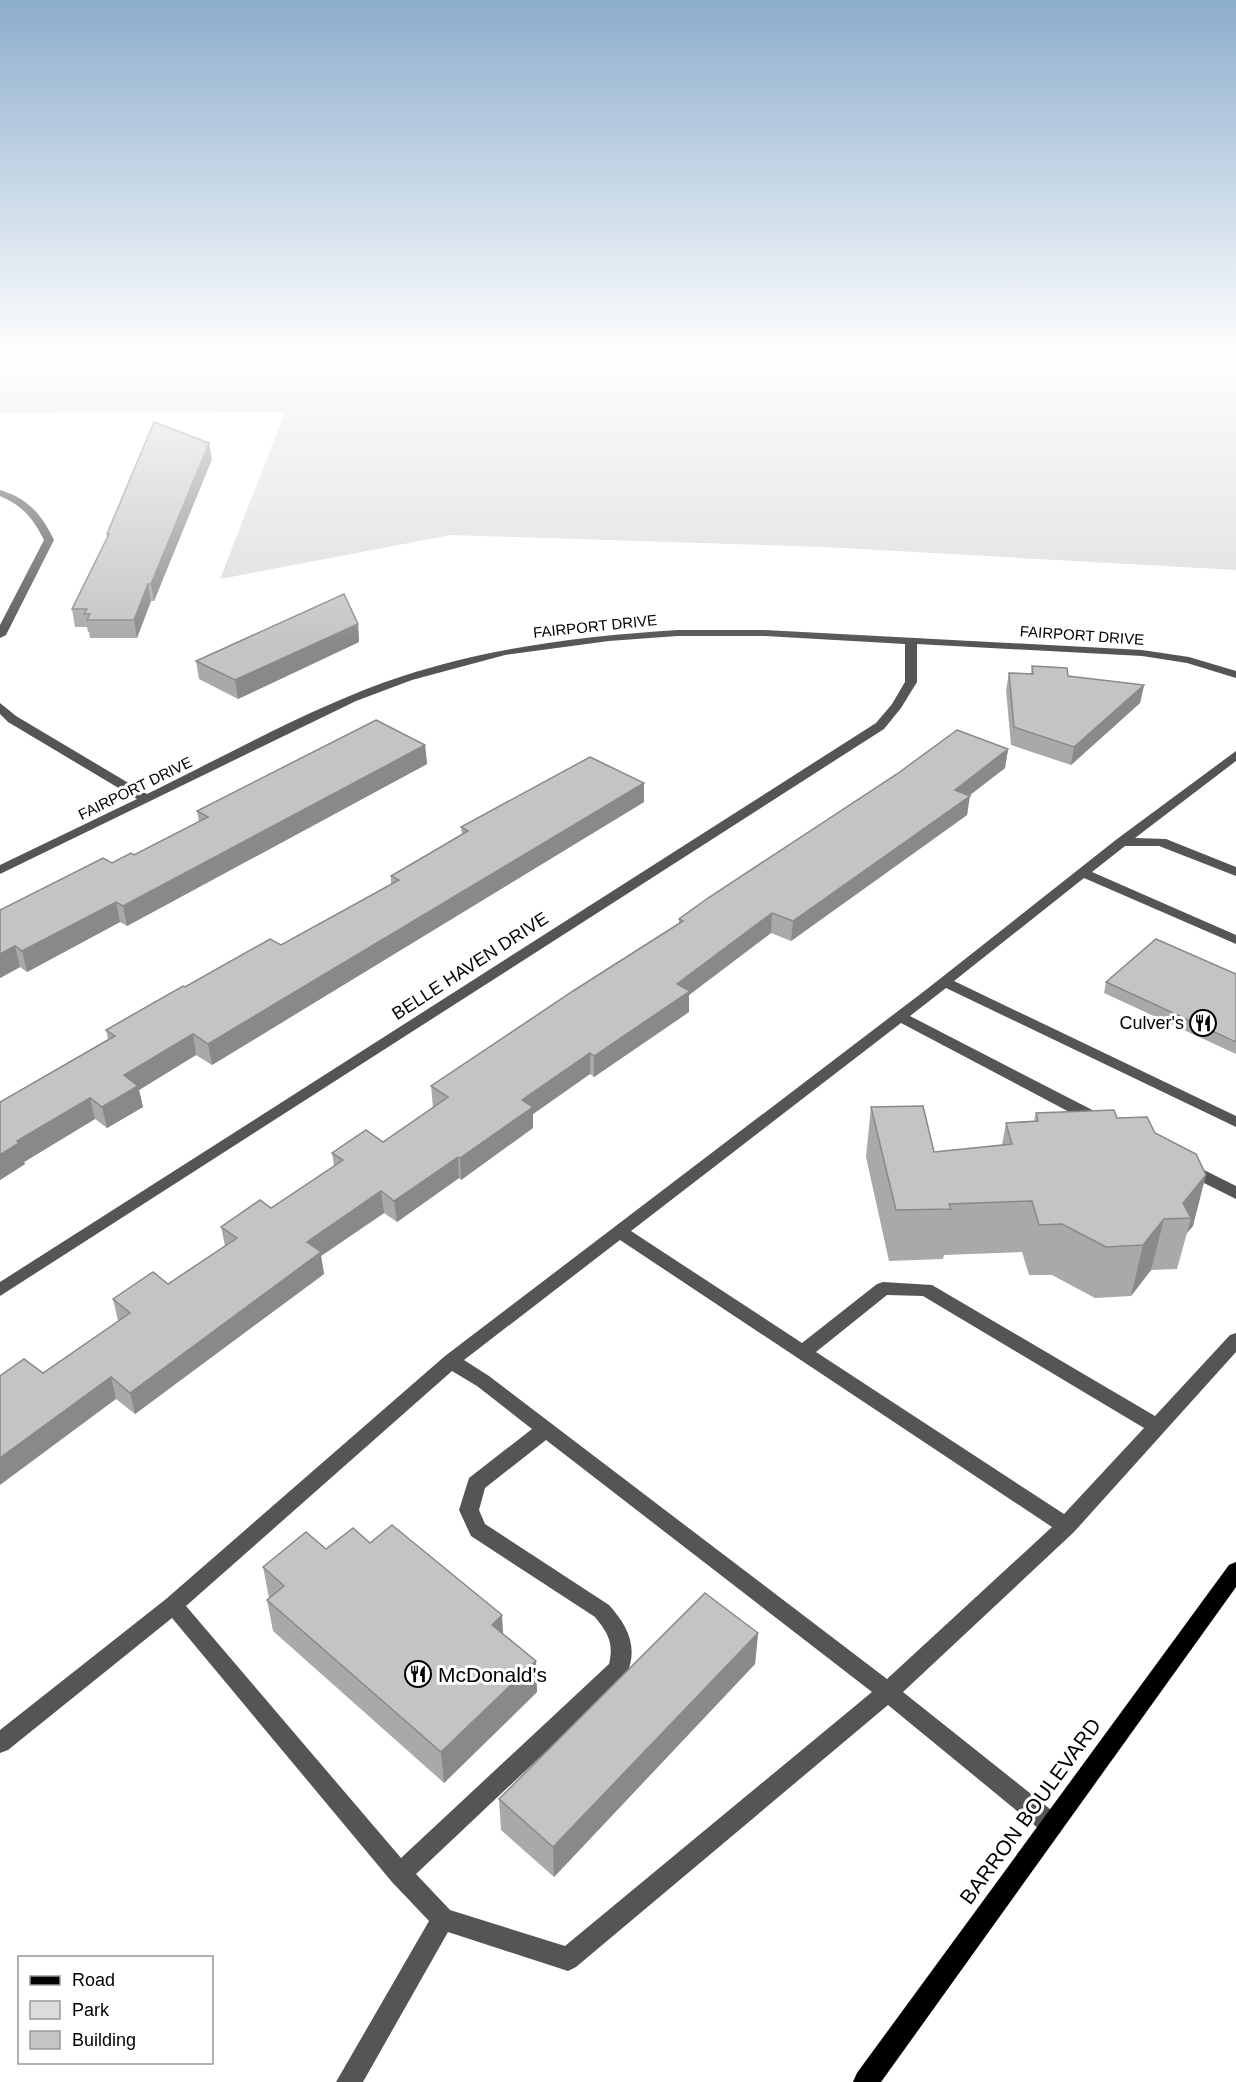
<svg xmlns="http://www.w3.org/2000/svg" width="1236" height="2082" font-family="Arial,sans-serif">
	<style>
		.green { fill: #dcdcdc }
		.lines { fill: none; stroke-linecap: round; stroke-linejoin: round }
		.major-casing { stroke: #dbdbdb; stroke-width: 1 }
		.minor { fill: #555; fill-rule: evenodd }
		.major { fill: #000; fill-rule: evenodd }
		.wall { fill: #a9a9a9 }
		.shaded-wall { fill: #898989 }
		.building { fill: #c4c4c4; stroke: #898989; stroke-width: 1.5 }
		.labels { text-anchor: middle; dominant-baseline: central; stroke-width: 6; stroke-linejoin: round; paint-order: stroke }
		.far-street-label { font-size: 15px; fill: #000; stroke: #fff }
		.street-label { font-size: 18px; fill: #000; stroke: #fff }
		.poi-label { font-size: 18px; fill: #000; stroke: #fff; text-anchor: end }
		.near-poi-label { font-size: 21px; fill: #000; stroke: #fff; text-anchor: start }
		.near-street-label { font-size: 21px; fill: #000; stroke: #fff }
	</style>
	<rect width="100%" height="100%" fill="#fff"/>
	<!-- green -->
	<path class="green" d="M0,354h1236v216l-413,-23 -372,-12 -231,44 65,-167 -285,1z"/>
	<g class="lines">
		<defs>
			<path id="major" d="M1236,1562v25l-355,495h-28l4,-9 372,-508z"/>
		</defs>
		<!-- major casing -->
		<use href="#major" class="major-casing"/>
		<!-- minor -->
		<g class="minor">
			<path d="M0,490c28,8 42,25 54,50l-48,95 -6,3v-13l44,-85c-11,-22 -21,-34 -44,-44z"/>
			<path d="M677,630h88l377,20 47,7 47,14v7l-49,-15 -45,-7 -225,-12v38l-16,26 -17,21 -884,567v-14l876,-559 16,-19 13,-22v-38l-140,-8h-88l-68,5 -104,14 -93,25 -56,21 -356,173v-9l137,-66 -129,-77 -8,-8v-11l16,13 131,78c82,-40 170,-90 256,-118 89,-29 181,-40 274,-46z"/>
			<path d="M1236,751v10l-101,77 31,1 70,28v9l-77,-30h-34l-33,26 144,63v9l-152,-66 -130,103 282,135v11l-290,-139 -36,28 194,100 2,4 -2,4h-12l-191,-101 -270,208 171,112 75,-59 6,-2 49,3 223,131 75,-81 6,-2v19l-162,180 -171,160 157,125 3,8 -3,8 -8,3 -8,-3 -156,-128 -312,262 -8,4 -120,-39 -85,150h-27l93,-161 -37,-39 -220,-264 -164,132 -8,3v-23l166,-131 279,-243 482,-367 190,-150zM620,1240l432,287 -165,152 -398,-303 -25,-16zM887,1295l36,1 221,132 -80,86 -248,-162zM452,1371l25,15 55,43 -63,49 -10,32 12,26 124,81c13,16 19,26 14,47l-208,194 -215,-252zM546,1440l326,252 -307,254 -115,-36 -34,-36 210,-198c13,-28 2,-50 -17,-71l-124,-81 -6,-14 6,-22z"/>
			<path d="M1188,1162l48,24v13l-54,-27 -2,-4 2,-4z"/>
		</g>
		<!-- major -->
		<use href="#major" class="major"/>
	</g>
	<!-- wall -->
	<g class="wall">
		<path d="M212,459l-58,142h-3l-14,37h-47l-1,-6h-1l-1,-5h-12l-3,-18 35,-72v-3z"/>
		<path d="M358,624l1,18 -121,57 -39,-20 -3,-18z"/>
		<path d="M1032,666l36,10 76,9 -4,18 -69,62 -60,-20 -5,-55 3,-17 22,1z"/>
		<path d="M425,745l2,19 -300,162 -7,-4 -93,50 -7,-5 -20,11v-68l112,-47 22,-8 65,-33 -2,-11z"/>
		<path d="M1008,749l-3,19 -36,28 -2,19 -176,126 -20,-8 -82,62v17l-95,65 -4,-3 -57,40v14l-72,52 -2,-2 -62,44 -13,-9 -63,43 3,18 -189,140 -19,-15 -73,-26 75,-52 -5,-22 55,-15 57,-38 -4,-19 50,-19 63,-42 -2,-13 51,-11 50,-34 -2,-22 248,-163v-4z"/>
		<path d="M644,783v19l-432,263 -16,-10 -57,35 4,17 -36,21 -12,-9 -71,43 1,2 -25,16v-78l108,-63 -2,-9 79,-43 96,-42 110,-61v-8l71,-41 -1,-8z"/>
		<path d="M1236,974v80l-132,-61 2,-11z"/>
		<path d="M871,1107l63,45 68,-7 4,-22 28,-2 2,-8 81,5 38,15 41,21 -3,72 -6,7 -10,36 -26,1 -20,26 -36,2 -43,-23h-23l-7,-23 -78,3 -1,4 -54,2 -23,-104z"/>
		<path d="M370,1543l134,92 32,26 1,31 -93,91 -171,-152 -6,-31 2,-2 -6,-31 63,-18z"/>
		<path d="M758,1633l-3,31 -201,213 -53,-47 -2,-31z"/>
	</g>
	<!-- shaded-wall -->
	<g class="shaded-wall">
		<path d="M209,443l3,16 -58,142 -3,-17z"/>
		<path d="M148,584l3,17 -14,37 -3,-18z"/>
		<path d="M358,624l1,18 -121,57 -3,-19z"/>
		<path d="M1144,685l-4,18 -69,62 3,-18z"/>
		<path d="M425,745l2,19 -300,162 -4,-20z"/>
		<path d="M1008,749l-3,19 -47,36 12,-8 -3,19 -176,126 2,-20 162,-131z"/>
		<path d="M644,783v19l-432,263 -4,-21z"/>
		<path d="M116,902l4,20 -93,50 -5,-21z"/>
		<path d="M772,913l-1,20 -82,62v17l-95,65v-21l83,-72z"/>
		<path d="M15,946l5,21 -20,11v-24z"/>
		<path d="M193,1034l3,21 -57,35 4,17 -36,21 -5,-21 22,-32z"/>
		<path d="M590,1053v21l-57,40v14l-72,52 -1,-22 62,-58z"/>
		<path d="M90,1098l5,21 -71,43 1,2 -25,16v-25l17,-14z"/>
		<path d="M458,1157l1,21 -62,44 -3,-21z"/>
		<path d="M1206,1175l-13,51 -6,7 4,-15 -8,-15z"/>
		<path d="M381,1191l3,22 -63,43 3,18 -189,140 -5,-21 177,-151z"/>
		<path d="M1164,1219l-13,51 -20,26 12,-51z"/>
		<path d="M111,1377l5,22 -116,86v-27z"/>
		<path d="M502,1615l2,31 -12,-21z"/>
		<path d="M758,1633l-3,31 -201,213 -1,-30z"/>
		<path d="M536,1661l1,31 -93,91 -3,-31z"/>
	</g>
	<!-- building -->
	<g class="building">
		<path d="M154,422l55,21 -58,141h-3l-14,36h-47l3,-6h-6l3,-5h-15l37,-75h-2z"/>
		<path d="M344,594l14,30 -123,56 -39,-19z"/>
		<path d="M1032,666l35,2 1,8 76,9 -70,62 -60,-20 -5,-54 24,1z"/>
		<path d="M376,720l49,25 -302,161 -7,-4 -94,49 -7,-5 -15,8v-44l103,-52 9,5 19,-10 3,2 74,-38 -11,-6z"/>
		<path d="M957,730l51,19 -53,41 15,6 -177,125 -21,-8 -95,71 13,7 -96,65 -4,-3 -68,47 11,7 -73,51 -2,-1 -64,44 -13,-10 -74,51 14,10 -191,141 -19,-16 -111,81v-82l24,-17 19,14 87,-60 -17,-14 40,-27 15,12 69,-46 -16,-11 39,-27 11,8 72,-48 -11,-7 34,-23 17,12 65,-45 -17,-11 142,-95 110,-70 -4,-2 29,-21 189,-124z"/>
		<path d="M590,757l54,26 -436,261 -15,-10 -69,41 14,11 -36,21 -12,-9 -73,43 2,2 -19,12v-53l115,-66 -9,-6 77,-44 2,1 85,-48 11,6 118,-65 -8,-4 77,-45 -7,-4z"/>
		<path d="M1156,939l80,35v68l-130,-60z"/>
		<path d="M923,1106l11,46 78,-8 -6,-21 32,-2 -2,-8 78,-3 3,8 30,-1 8,16 41,21 10,21 -23,28 8,15 -27,1 -21,26 -37,2 -44,-23 -23,1 -7,-24 -83,3 2,5 -55,1 -25,-103z"/>
		<path d="M392,1525l110,90 -10,10 44,36 -95,91 -174,-152 17,-14 -21,-19 43,-35 20,17 27,-21 17,15z"/>
		<path d="M705,1593l53,40 -205,214 -54,-48z"/>
	</g>
	<!-- sky -->
	<linearGradient id="sky" x2="0" y2="1"><stop stop-color="#8cadcc"/><stop offset="0.55" stop-color="#fff"/><stop offset="1" stop-color="#fff" stop-opacity="0"/></linearGradient>
	<rect width="1236" height="645" fill="url(#sky)"/>
	<!-- icons -->
	<defs>
		<symbol id="restaurant-ring" viewBox="-11 -11 22 22"><circle r="9.5" fill="#fff" stroke="#000" stroke-width="1.5"/><path d="M-5-6h1v4h1v-4h1v4h1v-4h1v5L-1.5 .5V6h-2V.5L-5-1ZM5-6V6H3V1.5H1.5Q1.5-4 5-6Z" fill="#000"/></symbol>
	</defs>
	<g fill-rule="evenodd">
		<use href="#restaurant-ring" x="1188" y="1008" width="30" height="30"/>
		<use href="#restaurant-ring" x="403" y="1659" width="30" height="30"/>
	</g>
	<g class="labels">
		<!-- far-street labels -->
		<g class="far-street-label">
			<text transform="translate(595 626) rotate(-6)">FAIRPORT DRIVE</text>
			<text transform="translate(1082 635) rotate(4)">FAIRPORT DRIVE</text>
			<text transform="translate(135 788) rotate(-26)">FAIRPORT DRIVE</text>
		</g>
		<!-- street labels -->
		<g class="street-label">
			<text transform="translate(470 966) rotate(-33)">BELLE HAVEN DRIVE</text>
		</g>
		<!-- poi labels -->
		<g class="poi-label">
			<text x="1184" y="1023">Culver's</text>
		</g>
		<!-- near-poi labels -->
		<g class="near-poi-label">
			<text x="438" y="1674">McDonald's</text>
		</g>
		<!-- near-street labels -->
		<g class="near-street-label">
			<text transform="translate(1030 1811) rotate(-54)">BARRON BOULEVARD</text>
		</g>
	</g>
	<!-- legend -->
	<rect x="18" y="1956" width="195" height="108" fill="#ffffff" stroke="#999999" stroke-width="1.5"/>
	<rect x="30" y="1976" width="30" height="9" fill="#000000" stroke="#999999" stroke-width="1.5"/>
	<text x="72" y="1986" font-size="18" fill="#000000">Road</text>
	<rect x="30" y="2001" width="30" height="18" fill="#dcdcdc" stroke="#999999" stroke-width="1.5"/>
	<text x="72" y="2016" font-size="18" fill="#000000">Park</text>
	<rect x="30" y="2031" width="30" height="18" fill="#c4c4c4" stroke="#999999" stroke-width="1.5"/>
	<text x="72" y="2046" font-size="18" fill="#000000">Building</text>
</svg>
